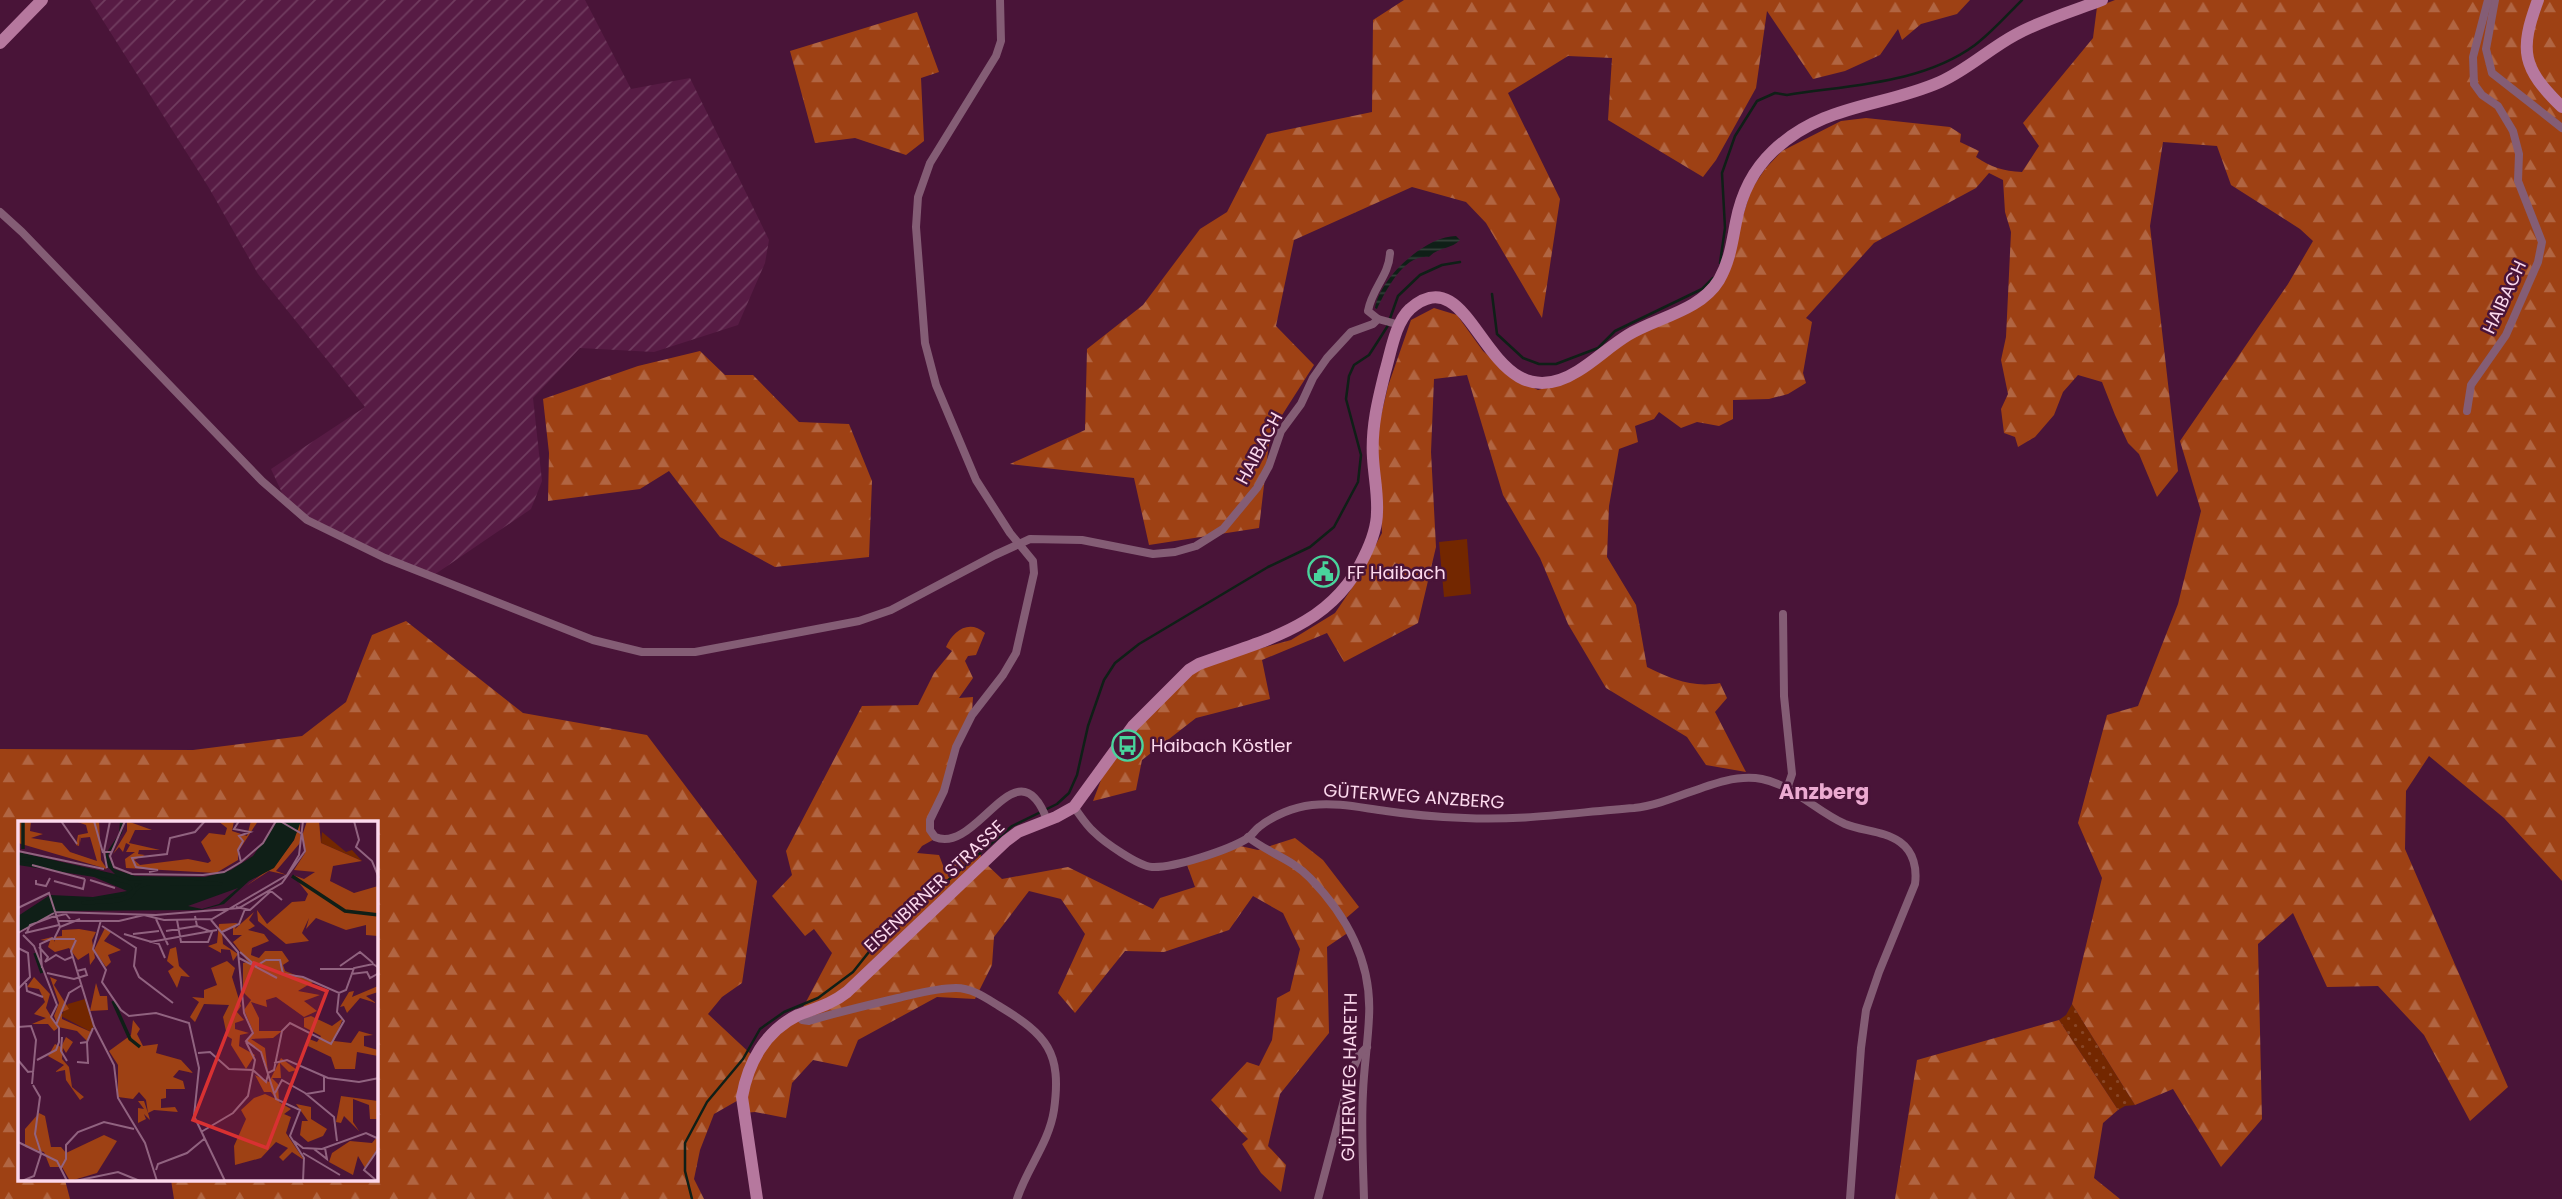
<svg xmlns="http://www.w3.org/2000/svg" width="2562" height="1199" font-family="Poppins,sans-serif">
	<style>
		.industrial { fill: url(#industrial-furrows) }
		.grass { fill: url(#grass-dots) }
		.forest { fill: url(#forest-firs) }
		.green { fill: #732700 }
		.water { fill: url(#water-rules) }
		.lines { fill: none; stroke-linecap: round; stroke-linejoin: round }
		.stream { stroke: #0f1f17; stroke-width: 2.5 }
		.street { stroke: #845d75; stroke-width: 8 }
		.secondary { stroke: #b6789e; stroke-width: 12 }
		.labels { text-anchor: middle; dominant-baseline: central; stroke-width: 5; stroke-linejoin: round; paint-order: stroke }
		.street-label { font-size: 18px; fill: #fcd9ed; stroke: #491438 }
		.poi-label { font-size: 18px; fill: #fcd9ed; stroke: #491438; text-anchor: start }
		.quarter-label { font-size: 21px; font-weight: bold; fill: #ecaad1; stroke: #491438 }
		.inset-river { fill: none; stroke: #0f1f17; stroke-width: 3.5 }
		.inset-road { fill: none; stroke: #916380; stroke-width: 2 }
		.view { fill: #d83132; fill-opacity: 0.15; stroke: #d83132; stroke-width: 3.5 }
		.inset-edge { fill: none; stroke: #fcd9ed; stroke-width: 3.5 }
	</style>
	<defs>
		<pattern id="industrial-furrows" width="10" height="10" patternUnits="userSpaceOnUse" patternTransform="scale(1.75)"><rect width="10" height="10" fill="#571b44"/><path d="M-1 1l2-2M0 10L10 0M9 11l2-2" fill="none" stroke="#703c5f"/></pattern>
		<pattern id="grass-dots" width="8" height="8" patternUnits="userSpaceOnUse" patternTransform="scale(1.75)"><rect width="8" height="8" fill="#732700"/><path d="M2 2h.1M6 6h.1" fill="none" stroke="#884626" stroke-width="1.8" stroke-linecap="round"/></pattern>
		<pattern id="forest-firs" width="22" height="20" patternUnits="userSpaceOnUse" patternTransform="scale(1.75)"><rect width="22" height="20" fill="#9e4114"/><path d="M5 1l3.5 6h-7zM16 11l3.5 6h-7z" fill="#b16542"/></pattern>
		<pattern id="water-rules" width="6" height="5" patternUnits="userSpaceOnUse" patternTransform="scale(1.75)"><rect width="6" height="5" fill="#0f1f17"/><path d="M0 2.5h6" fill="none" stroke="#333f39"/></pattern>
	</defs>
	<rect width="100%" height="100%" fill="#491438"/>
	<!-- industrial -->
	<path class="industrial" d="M90,0h495l46,89 59,-11 79,162 -4,23 -27,62 -84,27 -74,-4 -47,50 9,83 -11,28 -100,68 -142,-69 -18,-39 94,-62 -107,-133 -49,-86z"/>
	<!-- grass -->
	<path class="grass" d="M2072,1004l63,101 -10,1 -7,4 -59,-90 7,-5z"/>
	<!-- forest -->
	<g class="forest">
		<path d="M1404,0h566l-13,14 -36,10 -19,16 -4,-11 -18,26 -35,16 -32,8 -46,-68 -11,77 -40,72 -13,17 -95,-57 4,-62 -44,-2 -60,37 52,106 -18,119 -56,-95 -20,-21 -54,-15 -118,53 -18,86 38,39 -44,69 -11,94 -110,17 -15,-67 -124,-14 75,-34 2,-81 56,-44 57,-76 27,-17 40,-78 105,-22 1,-92z"/>
		<path d="M2115,0h447v881l-58,-63 -75,-62 -23,35 -1,58 103,238 -38,34 -46,-86 -46,-49 -51,1 -34,-74 -35,31 4,175 -41,48 -48,-78 -38,16 -63,-101 30,-126 -24,-55 29,-108 31,-9 40,-102 23,-93 -21,-70 108,-157 25,-43 -13,-12 -69,-44 -14,-39 -54,-4 -13,84 28,245 -21,26 -18,-43 -11,-11 -13,-28 -13,-33 -24,-7 -15,17 -9,23 -19,22 -17,10 -3,-10 -11,-4 -3,-24 7,-15 -7,-34 5,-23 5,-105 -6,-20 -2,-32 -14,-7 -13,15 -102,55 -68,75 6,4 -9,51 3,10 -18,11 -19,5 -36,1v19l-14,7 -22,-4 -16,6 -22,-16 -5,7 -19,7 3,16 -19,7 -10,57 -2,51 29,48 11,62c24,12 46,21 73,16l7,15 -12,14 31,60 -40,-7 -19,-28 -81,-49 -38,-64 -28,-66 -37,-63 -36,-120 -33,4 -3,73 5,95 -18,76 -74,39 -17,-29 -65,27 8,39 -74,19 -54,42 -6,30 -43,11 11,-29 26,-37 62,-63 30,-13 69,-19 44,-27 19,-28 28,-52 -5,-100 11,-47 23,-66 23,-12 23,7 26,36 29,26 26,13 30,-9 49,-36 96,-49 25,-64 13,-42 14,-21 17,-18 59,-30 25,-3 84,9 11,7 -1,8 19,9 -3,6c15,10 27,14 46,15l17,-26 -16,-23 70,-85 4,-31z"/>
		<path d="M917,12l22,60 -18,6 3,63 -18,14 -51,-17 -40,5 -25,-92z"/>
		<path d="M700,351l25,24h28l46,47 50,2 23,57 -3,76 -94,10 -55,-30 -51,-66 -29,18 -92,12 1,-48 -6,-54 95,-33z"/>
		<path d="M406,621l117,92 124,22 110,146 -15,102 -20,14 -14,17 46,43 45,-42 33,-62 -18,-24 -9,7 -33,-40 20,-21 -6,-24 76,-145 56,-1 16,-32 18,-22 -6,-4c7,-16 23,-28 39,-14l-9,22 -8,1 -3,5 8,17 -14,20 14,-1 -1,16 -41,113 7,11 -16,9 -5,7 22,2 5,13 33,-20 7,14 18,17 66,-12 85,42 7,-11 35,-11 -9,-25 50,-17 22,5 37,-12 28,22 36,47 -15,13 5,12 -22,15 2,86 -49,61 -12,52 18,19 -5,27 -20,-19 -19,-29 6,-5 -37,-39 36,-38 12,4 13,-26 5,-42 13,-7 10,-42 -17,-36 -30,-17 -24,34 -65,22 -39,-1 -50,62 -17,-20 27,-59 -24,-35 -32,-8 -35,46 -2,28 -17,34 -38,-2 -79,43 -11,27 -34,-7 -21,23 -6,35 -31,-6 -12,1 -1,-15 -28,16 -14,36 -6,29 10,20h-530l-3,-19h205v-357h-357v357h46l5,19h-70v-450l193,1 109,-14 44,-34 26,-67z"/>
		<path d="M2059,1020l59,90 -15,13 -9,55 26,21h-225l22,-139z"/>
	</g>
	<!-- green -->
	<path class="green" d="M1467,539l4,55 -27,3 -5,-55z"/>
	<!-- water -->
	<path class="water" d="M1456,236l4,4c-8,9 -22,7 -31,17 -25,-3 -43,33 -52,52l-2,-1c5,-30 50,-72 81,-72z"/>
	<g class="lines">
		<!-- stream -->
		<g class="stream">
			<path d="M1720,263l5,-35 -3,-55 13,-37 22,-35 18,-8 12,2c62,-10 135,-11 188,-50 17,-13 32,-30 47,-45"/>
			<path d="M1492,294l5,40 26,24 16,6h17l42,-16 17,-17 87,-42 11,-11"/>
			<path d="M692,1199l-7,-28v-28l22,-41 36,-43 17,-30 24,-17 34,-14 35,-26 27,-34 132,-112 45,-22 12,-11 8,-18 11,-49 16,-46 11,-17 24,-19 129,-77 42,-20 24,-20 24,-45 3,-27 -15,-56 3,-23 5,-11 15,-10 11,-17 7,-11 11,-31 22,-21 22,-10 18,-3"/>
		</g>
		<!-- street -->
		<g class="street">
			<path d="M1000,0l1,41 -5,15 -66,107 -12,34 -2,30 9,116 11,42 40,95 34,53 23,28 1,12 -18,80 -13,22 -31,40 -16,32 -12,44 -14,29v10l5,7c42,19 82,-97 112,-17"/>
			<path d="M2495,0l-9,49 6,24 70,55"/>
			<path d="M0,212l22,20 240,249 45,39 78,38 208,82 49,12h53l164,-31 32,-11 104,-55 35,-16 52,1 71,14 22,-2 21,-6 27,-17 34,-41 12,-22 12,-35 20,-27 12,-26 14,-20 24,-26 22,-8 5,-5 22,6"/>
			<path d="M1378,319l-10,-8c4,-23 21,-35 22,-58"/>
			<path d="M2467,411l4,-26 35,-50 32,-73 4,-20 -24,-61 1,-27 -6,-23 -15,-25 -16,-11 -8,-11 -1,-27 15,-57"/>
			<path d="M1783,614l1,82 8,78 -5,15"/>
			<path d="M1074,807c6,8 12,18 20,25 10,10 44,34 58,35 22,1 77,-17 96,-29 4,-3 7,-8 11,-11 15,-12 35,-20 53,-22 25,-3 50,3 74,6 26,4 53,6 79,7 57,3 113,-6 169,-10 42,-4 87,-37 128,-29 31,6 54,32 83,45 17,7 40,7 55,18 14,10 17,27 15,42l-36,88 -13,38 -5,38 -11,151"/>
			<path d="M1248,837c20,16 44,22 62,41 37,38 62,85 59,139 -1,25 -5,50 -6,75 -2,35 0,71 1,107"/>
			<path d="M799,1015l3,5 7,1c29,-9 59,-16 89,-23 18,-4 38,-10 58,-10 16,0 30,10 43,18 48,29 63,46 55,104 -5,33 -27,58 -37,89"/>
			<path d="M1318,1199l33,-125 8,-19 8,-8"/>
		</g>
		<!-- secondary -->
		<g class="secondary">
			<path d="M2538,0c-19,51 -16,68 24,107"/>
			<path d="M0,43l42,-43"/>
			<path d="M757,1199l-15,-102c6,-34 23,-66 56,-82 18,-7 34,-11 49,-23l159,-151 12,-9 38,-15 18,-10 59,-81 56,-56 10,-6c66,-24 133,-38 165,-107 7,-14 13,-30 13,-45 1,-18 -3,-36 -4,-54 -2,-30 5,-58 12,-86 6,-20 10,-49 25,-63 67,-58 74,121 168,62 18,-11 32,-25 50,-36 30,-18 72,-24 91,-55 11,-19 13,-38 17,-58 5,-27 17,-52 37,-71 51,-48 108,-43 167,-69 27,-12 49,-33 75,-47 27,-15 58,-24 87,-35"/>
		</g>
	</g>
	<!-- icons -->
	<defs>
		<symbol id="civic-ring" viewBox="-11 -11 22 22"><circle r="9.5" fill="#491438" stroke="#49d49c" stroke-width="1.5"/><path d="M-.6-6.5H3V-4.5H.6V-3L4-1V1h2V6H-6V1h2V-1L-.6-3ZM-1.2 2.5V6h2.4V2.5Z" fill="#49d49c"/></symbol>
		<symbol id="bus-ring" viewBox="-11 -11 22 22"><circle r="9.5" fill="#491438" stroke="#49d49c" stroke-width="1.5"/><path d="M-5-6H5V4H4V6H2V4H-2V6H-4V4H-5ZM-3.5-4V0h7V-4ZM-3.5 1.2v1.5H-2V1.2ZM2 1.2v1.5H3.5V1.2Z" fill="#49d49c"/></symbol>
	</defs>
	<g fill-rule="evenodd">
		<use href="#civic-ring" x="1306" y="554" width="35" height="35"/>
		<use href="#bus-ring" x="1110" y="728" width="35" height="35"/>
	</g>
	<g class="labels">
		<!-- street labels -->
		<g class="street-label">
			<text transform="translate(2504 297) rotate(-65)">HAIBACH</text>
			<text transform="translate(1259 448) rotate(-62)">HAIBACH</text>
			<text transform="translate(1414 796) rotate(4)">GÜTERWEG ANZBERG</text>
			<text transform="translate(934 886) rotate(-43)">EISENBIRNER STRASSE</text>
			<text transform="translate(1349 1077) rotate(-89)">GÜTERWEG HARETH</text>
		</g>
		<!-- poi labels -->
		<g class="poi-label">
			<text x="1347" y="572">FF Haibach</text>
			<text x="1151" y="745">Haibach Köstler</text>
		</g>
		<!-- quarter labels -->
		<g class="quarter-label">
			<text x="1824" y="791">Anzberg</text>
		</g>
	</g>
	<!-- overview -->
	<g transform="translate(18 821)">
		<rect width="360" height="360" fill="#491438"/>
		<path d="M304,11l24,20 6,-2 10,11 -41,-18zM67,178l9,27 -3,6 -30,-16 7,-12z" fill="#732700"/>
		<path d="M0,0h13l-1,10 13,3 -12,4 31,5 8,9 27,9 -7,-24 -9,1v5l-1,-7 -1,10 -3,-1 2,-10 10,-2 -2,-8 -11,-4h24l2,39 6,9 -89,-26zM109,0l25,9h-17l-6,13 31,7h-21l-1,4 7,1 -11,5 6,5 48,-6 20,4 3,-2 -10,-19 8,-9 16,2 2,-7 -9,-7h16l-2,10 15,5 4,-15h7l-20,31v8l-22,13 -90,-5 -1,-9 10,-7h-9l4,-7 -4,-2 -3,9 -4,-5 -6,7 14,-23zM289,0h12l2,22 41,18 -29,5 -3,15 24,12 24,-7v50l-12,-1v-10l-20,5 -30,-12 -10,11 3,-11 -7,15 7,8 -23,3 -28,-23 -1,-11 10,14 25,-22 13,-1 3,-7 -15,-19 11,4 11,-7 -21,-2 11,-17 -3,-17zM279,3h3v19l-24,28 11,4 -18,-4 -23,15 30,-22 18,-24zM236,91l-5,8 6,6 -7,4 16,4 5,7 -17,7 -1,7 8,3 6,-7h17l7,10 -6,4 2,6 28,11 -15,9 22,4 -16,6 13,10 -13,6 -28,-20 -10,3 1,7 -16,-5 8,16v13h23l-9,7 -22,1 14,9 3,24 -7,-21 -15,-10 8,-8 -10,-23 7,-10 -8,-8v-29l5,-1 -15,-20 9,-7h-9v-8l-11,5 1,12 15,10 -5,7 -3,-11 -9,-1v4l-13,-7 9,-3 2,-19 18,-1 -2,6zM87,107l6,4 -7,9 17,9 -13,5 3,7 -5,5 -12,-17zM61,108l17,3 -4,8 3,18 -5,7 -1,-12 -11,7 -9,-12 -14,4 -7,-5 2,-6 -10,-1 12,-3 3,5 -1,-5 8,-1v-6zM158,126l3,19 11,11 -9,-1 -4,12 -9,-17 6,-4 -7,-6 3,-12zM209,140l8,7 -3,9 9,29 -4,6 7,8 -9,3v6l14,4 -9,2 -1,11 16,9 -9,14 -15,-24 1,-6 -5,-3 -4,-19 6,-12 -25,-1 -9,18 -5,-5 9,-15 -7,-5 12,1v-8l13,-5 -6,-17zM16,156l16,17 -4,14 12,20 -4,3 -6,-7h-16l14,-6 -12,-4 11,-12 -6,-13 -12,-2zM32,156l7,3 -3,5 15,24 -7,3v7l29,13 -4,9 -10,-10 -19,-4 -4,-11 5,-13zM78,162l4,13h7l1,14 -18,1zM360,165v6l-12,4 10,7 -16,-5 -13,15 -3,-7 -4,1 9,-15 5,-1 -2,6zM293,195l21,10 11,-8 -9,23 17,2 8,-12 14,4 -9,1v10l14,4v6l-21,-4 -2,17h-20l-4,-12 -23,-11 1,-7 8,3 4,-6 -17,-9v-9zM115,199l7,9 -3,5 6,12 15,-2 -2,9 25,7 12,13 -14,-3 -6,7 10,4 2,8h-19v9l-5,1v9l14,-1 3,5 -24,-2 -6,3 2,7 -6,-6 2,5 -8,4v-15l6,1 -6,-8h6l4,12 -2,-13 -7,-8 -6,7 -15,-2v-32l-9,-14 22,-16zM48,216l7,5 -7,11 -3,-5 -1,11 7,8 3,20 12,10 -4,3 -14,-20 -1,-10 -10,2 9,-7 -16,-9 7,-12 6,3zM263,237l16,12 -8,2 -9,-9 1,15h-9l6,6 1,18 12,7 -7,5 7,3 -5,16 18,27 -12,-8 -9,9 -4,-4 9,-9 -12,-6 -15,16 -26,7 -1,-19 12,-27 -5,-9 13,-12 11,-4 11,5 -5,-7h-7l-9,-17 14,7zM323,275l37,5v18h-8l-1,-14 -16,-6v23l6,9 -15,-15 -3,7 -5,-1zM278,283l15,3v12l16,10 -4,7 -15,6 -8,-7 2,-14h6zM21,292l6,3 6,31h10l5,6 38,-18 13,6 -20,32 -27,8 -8,-14h-12l-6,-15 -19,-5v-18zM359,316l1,11 -13,20 -7,-12 -5,19 -24,-13 3,-9 18,-12 22,2z" fill="#9e4114"/>
		<path d="M102,0l4,3 -2,9 -14,22 6,14 21,7 70,1 26,-7 22,-14 24,-35h24l-7,19 -20,28 -25,13 -25,23 -23,6 -140,1 -43,21v-16l32,-21 43,2 34,-6 -33,-14 -76,-12v-13l97,22 -9,-9 -1,-10 14,-21zM220,67l-19,16 -17,5 -14,-3z" fill="#0f1f17" fill-rule="evenodd"/>
		<path class="inset-river" d="M5,28v-28M0,38h23l86,23h12l32,-2 51,4 -72,-1 -10,3 -5,4h-1l-4,4 -9,5 -39,4 35,-2 13,-4 4,-5v-4l-1,-3 -6,-4 -33,-10M0,38l71,12M274,55l53,35 34,4M17,132l7,20M95,180l17,38 10,8"/>
		<path class="inset-road" d="M43,0l16,23M76,0l9,32M107,0l-15,35 4,11 18,7 71,1 21,-3 17,-10 22,-19 13,-22M221,0l-5,8 16,3 -11,4 4,5 -5,9 3,12M336,0l5,19 -3,7 16,14 7,17M0,30l86,18M86,30l6,-30M14,44l53,14M89,47l-3,-16h7M131,51l9,-2 -22,-3 -4,-9 35,-4 3,-16 25,-6 10,-11M18,59v4l10,2 4,-8M72,59l25,8M36,60l29,8 2,-10M218,86l14,3 21,-19 11,9M0,87l31,-15 11,34M37,91l101,3 83,-7 43,-25 23,-32 -3,-17 -22,-13M138,98l12,26M83,99l-8,29 13,21 -4,12 19,28 8,6 27,-3 33,10 10,45 -5,48 31,65M159,99l4,22h27l4,-10 -15,-6 -2,-10M193,99l27,32 6,61 9,20 -7,8 15,11 15,47 24,11 -10,26 14,22 -1,23M40,100h61l25,-6 20,5 48,-1 75,-44 12,-20 4,-34M84,105l34,22 -2,18 5,11 34,26M42,106l-6,12h21M42,106l20,-8M148,110l31,-5M9,111l3,-7 22,-8 14,-3 4,5M204,111l17,-8 6,-15M0,112l36,-20M7,112l34,-8M106,113l35,10 6,14M115,113l26,-3M5,114l11,11 23,59 -6,12 8,11v14l-3,8 -19,10M58,119l-5,11 23,75 20,39 4,33 27,45 12,38M132,121l67,-12M21,126l9,10 -3,5 11,-7 9,5 7,-3M0,127l10,5 2,24 -12,12M222,131l16,14 10,-6h14l3,14 20,3 36,16 7,-3 8,-22 19,-4 6,4M221,137l38,20M322,145l20,-14 13,11M24,147l-2,-24 13,-6M302,148h33M29,152l27,6 13,-4 -2,-6 -8,2M333,153l16,-2 3,6 9,-5M8,162l1,8 16,6M38,204l13,-32 13,-8M0,206l13,-1 5,14 -4,44M44,216l-1,14 6,10M62,222l7,-1 6,-14M180,232l12,-1 19,17 24,1 13,12 2,-7M0,239l10,12 6,-1M59,241l11,1 -1,-21M256,242l13,-3 41,18 31,4 20,-4M250,252l6,-3 8,-39 8,-8 41,21 13,-23 -7,-9 2,-19M15,264l7,12 -5,37 6,19M257,272l7,-13 23,13 29,24 3,24M288,273l18,-3v-14M183,311l32,-19 15,-17 7,-36 -9,-18M276,320l9,7 19,1 44,-16 13,6M0,321l39,19 10,20M296,328l13,10 -2,-11M285,332l37,22M43,347l5,-9v-14l12,-13 26,-10 30,7M138,349l2,-6 29,-11 17,-14M4,360l12,-5 7,-22M57,360l43,-9 22,9M359,360l-13,-11 15,-22"/>
		<path class="view" d="M236,142l73,28 -60,157 -74,-28z"/>
		<rect width="360" height="360" class="inset-edge"/>
	</g>
</svg>
